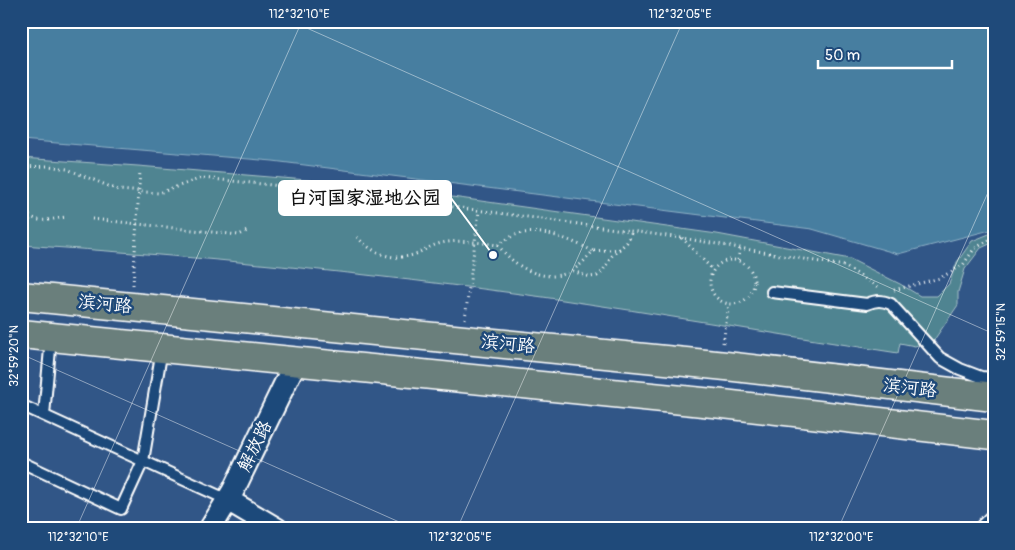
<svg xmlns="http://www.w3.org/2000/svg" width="1015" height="550" font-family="Pangolin,'LXGW WenKai TC',sans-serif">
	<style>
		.green { fill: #508491; stroke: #a8c2c8 }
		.water { fill: #467ea0; stroke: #90b2c6 }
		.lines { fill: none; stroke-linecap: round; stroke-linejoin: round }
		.lane-casing { stroke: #fff; stroke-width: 14 }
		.street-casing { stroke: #fff; stroke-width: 25 }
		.primary-casing { stroke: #fff; stroke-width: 31 }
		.path { stroke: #fff; stroke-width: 3; stroke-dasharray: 1 4; stroke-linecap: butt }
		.lane { stroke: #1f4a7a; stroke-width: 10 }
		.street { stroke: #1f4a7a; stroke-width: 21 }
		.primary { stroke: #6b7f7c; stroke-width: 28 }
		.ticks { fill: none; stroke: #fff; stroke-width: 1; stroke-opacity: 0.45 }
		.labels { text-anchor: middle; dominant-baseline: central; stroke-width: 5; stroke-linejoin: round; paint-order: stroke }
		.street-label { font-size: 18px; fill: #fff; stroke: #1f4a7a }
		.leader { fill: none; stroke: #fff; stroke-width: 2 }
		.callout-dot { fill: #fff; stroke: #1f4a7a; stroke-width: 2 }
		.callout { fill: #fff; stroke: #fff; stroke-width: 2 }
		.callout-label { font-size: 19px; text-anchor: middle; font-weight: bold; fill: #111 }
		.neatline { fill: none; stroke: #fff; stroke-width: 2 }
		.ticks-label { font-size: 12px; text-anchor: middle; fill: #fff }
	</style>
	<rect width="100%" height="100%" fill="#315687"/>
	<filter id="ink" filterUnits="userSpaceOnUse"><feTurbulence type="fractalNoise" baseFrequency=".02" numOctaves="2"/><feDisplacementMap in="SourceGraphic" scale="10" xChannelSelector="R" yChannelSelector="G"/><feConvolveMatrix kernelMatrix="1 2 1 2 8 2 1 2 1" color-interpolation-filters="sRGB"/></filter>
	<g filter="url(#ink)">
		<!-- green -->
		<path class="green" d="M21,158l117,8 228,19 351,49 133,25 50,25 20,12h17l12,-12 8,-22 15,-21 22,-9v10l-13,6 -16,21 -7,23v13l-24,35 -19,6 -15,-3 -2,10c-118,-18 -237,-39 -355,-56 -174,-24 -347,-41 -522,-52z"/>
		<!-- water -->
		<path class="water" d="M21,21h973v208l-96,25 -86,-25 -539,-68 -252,-21z"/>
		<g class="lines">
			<defs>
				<g id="lane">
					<path d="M772,292l95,12c9,-4 15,-4 24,0l49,54 20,11 21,8 13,1"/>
					<path d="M21,405l207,95"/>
					<path d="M44,415l7,-77"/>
					<path d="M21,462l100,47 22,-48 19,-112"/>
				</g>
				<g id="street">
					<path d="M228,500l49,29"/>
					<path d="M210,529l23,-38 63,-130"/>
					<path d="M986,529l8,-8"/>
				</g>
				<g id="primary">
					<path d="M21,296l705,70 268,31"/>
					<path d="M21,334l702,70 271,31"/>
				</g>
			</defs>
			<!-- lane casing -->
			<use href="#lane" class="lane-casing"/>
			<!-- street casing -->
			<use href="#street" class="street-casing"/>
			<!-- primary casing -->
			<use href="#primary" class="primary-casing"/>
			<!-- path -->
			<g class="path">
				<path d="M21,167l28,-1 18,3 51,21 41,3 43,-15 149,15 331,45 162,28 35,21"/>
				<path d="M21,210c19,15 23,10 45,7"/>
				<path d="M92,219l147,16 8,-4"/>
				<path d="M21,225l11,-7"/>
				<path d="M357,237c16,17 37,25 59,17 10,-5 20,-11 32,-12 17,-2 34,1 50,3 16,22 48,41 75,25 8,-5 14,-12 20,-19l29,-2"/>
				<path d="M682,238l31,32"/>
				<path d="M498,245c6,-4 13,-9 20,-11 26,-6 52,6 75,17"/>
				<circle cx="732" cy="282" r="22"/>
				<path d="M738,260l2,-12"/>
				<path d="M573,271l16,6 8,-1 5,-4 10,-16 15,-14 5,-11"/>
				<path d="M133,285l7,-114"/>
				<path d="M894,290l46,-12 23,-13 11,-16 20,-12"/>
				<path d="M465,319l14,-108"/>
				<path d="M723,343l6,-39"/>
			</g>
			<!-- lane -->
			<use href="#lane" class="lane"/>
			<!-- street -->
			<use href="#street" class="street"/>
			<!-- primary -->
			<use href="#primary" class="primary"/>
		</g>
	</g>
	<!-- ticks -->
	<path class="ticks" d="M291,21l703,313M21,354l394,175M76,529l226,-508M457,529l226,-508M838,529l156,-350"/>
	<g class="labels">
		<!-- street labels -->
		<g class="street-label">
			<text transform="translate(105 304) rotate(6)">滨河路</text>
			<text transform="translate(508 344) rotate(6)">滨河路</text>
			<text transform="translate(910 388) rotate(7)">滨河路</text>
			<text transform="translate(255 446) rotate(-64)">解放路</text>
		</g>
	</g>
	<!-- callouts -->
	<path class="leader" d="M493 255L451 198"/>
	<circle class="callout-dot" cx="493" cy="255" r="5"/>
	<rect class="callout" x="279" y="181" width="172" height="34" rx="5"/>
	<g class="callout-label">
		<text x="365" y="204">白河国家湿地公园</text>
	</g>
	<!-- margin -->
	<rect width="1015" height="550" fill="none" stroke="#1f4a7a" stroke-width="55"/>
	<!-- scale -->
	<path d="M818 60v8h134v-8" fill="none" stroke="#ffffff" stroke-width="2.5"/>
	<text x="825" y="60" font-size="15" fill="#ffffff" stroke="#1f4a7a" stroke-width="4" paint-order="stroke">50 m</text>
	<rect x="28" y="28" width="960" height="494" class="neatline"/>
	<g class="ticks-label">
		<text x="299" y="18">112°32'10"E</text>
		<text x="680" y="18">112°32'05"E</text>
		<text transform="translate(1001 332) rotate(-90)" y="4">32°59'15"N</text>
		<text transform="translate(14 356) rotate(-90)" y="4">32°59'20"N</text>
		<text x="78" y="541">112°32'10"E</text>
		<text x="460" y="541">112°32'05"E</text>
		<text x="841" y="541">112°32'00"E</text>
	</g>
</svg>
